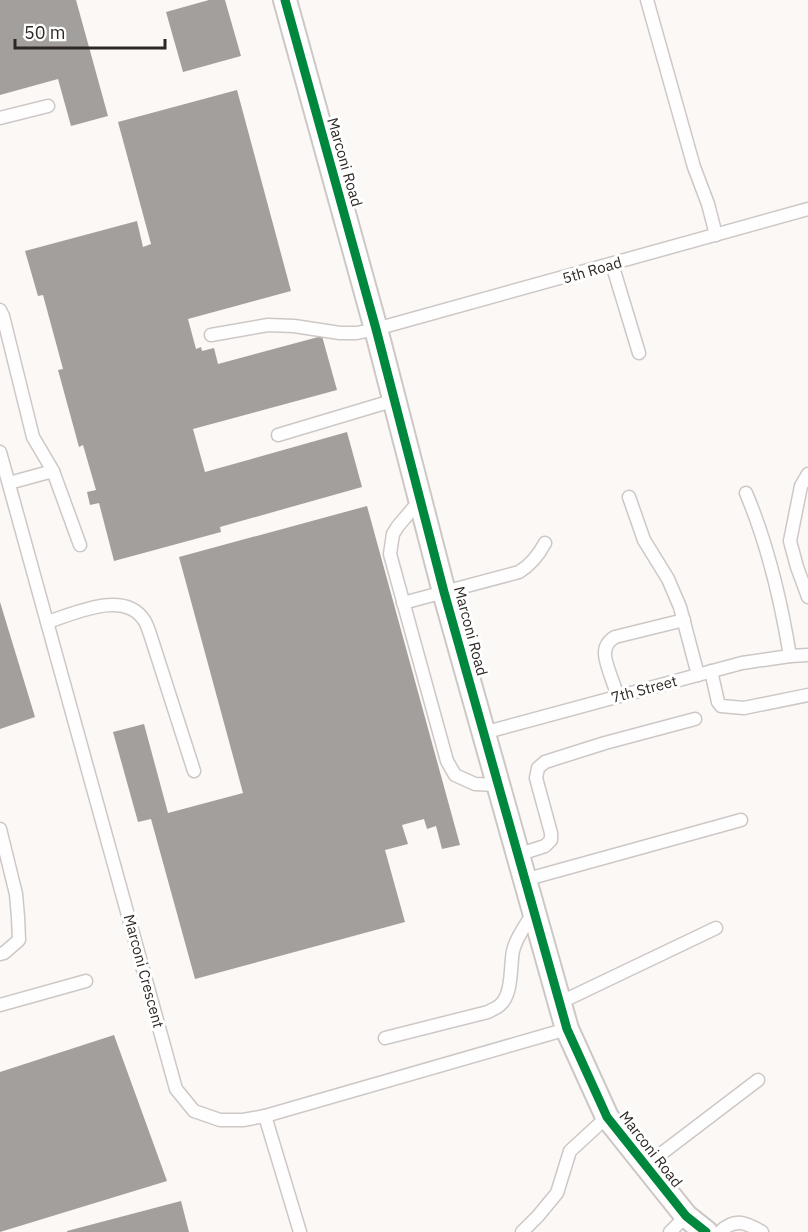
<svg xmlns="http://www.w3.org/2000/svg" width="808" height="1232" font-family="'IBM Plex Sans',sans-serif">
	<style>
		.building { fill: #a39f9d }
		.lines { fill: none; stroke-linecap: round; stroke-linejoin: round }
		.lane-casing { stroke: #cdc8c5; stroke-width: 15 }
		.street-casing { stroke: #cdc8c5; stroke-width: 26 }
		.lane { stroke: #fffefe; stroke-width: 12 }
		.street { stroke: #fffefe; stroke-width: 22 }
		.cycleway-casing { stroke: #fff; stroke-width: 13 }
		.cycleway { stroke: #00873e; stroke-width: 9 }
		.labels { text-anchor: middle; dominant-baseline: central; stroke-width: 6; stroke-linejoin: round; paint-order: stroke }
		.street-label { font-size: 15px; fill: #2e2825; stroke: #fff }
	</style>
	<rect width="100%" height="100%" fill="#fcf8f6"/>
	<!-- building -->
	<g class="building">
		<path d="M0,0h76l32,116 -37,10 -13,-47 -58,16z"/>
		<path d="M209,0h16l16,56 -58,16 -17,-60z"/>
		<path d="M237,90l54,201 -103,28 8,30 5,-2 1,4 12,-3 4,16 104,-28 15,54 -144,39 12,43 142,-40 15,55 -142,40 1,5 -107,29 -15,-58 -9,2 -3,-13 9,-2 -13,-45 -4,2 -21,-77 5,-1 -20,-74 -5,1 -13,-45 112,-30 6,26 8,-3 -33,-122z"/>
		<path d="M367,506l93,339 -18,4 -6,-23 -9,3 -3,-10 -22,6 6,19 -23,6 20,72 -210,57 -44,-160 -13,3 -25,-90 31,-8 24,89 75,-20 -64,-236z"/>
		<path d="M0,602l35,115 -35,12z"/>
		<path d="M114,1035l53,146 -167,51v-160z"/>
		<path d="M181,1201l8,31h-122v-1z"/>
	</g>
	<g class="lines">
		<defs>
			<g id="lane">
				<path d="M647,0l47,167 14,37 8,31"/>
				<path d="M0,118l48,-12"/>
				<path d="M612,264l27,89"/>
				<path d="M0,310l3,6 30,121 20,34 27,74"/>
				<path d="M211,335l57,-10 26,1 46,7h17l19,-4 432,-120"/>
				<path d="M278,435l117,-35"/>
				<path d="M0,452l176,637 18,22 26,9h23l22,-4 302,-87"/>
				<path d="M808,474l-7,12 -11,55 7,26 11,30"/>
				<path d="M9,483l44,-12"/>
				<path d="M746,493c22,52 35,108 44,163"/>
				<path d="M629,497l15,43 24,39 12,28 18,68"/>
				<path d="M421,499l-23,27 -5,8 -3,20 57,207 8,14 20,9 22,1"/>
				<path d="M403,603l116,-31c12,-7 19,-16 26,-29"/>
				<path d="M47,622c27,-8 77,-33 97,-2 3,4 4,9 6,14l44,137"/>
				<path d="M711,671l7,31 3,4 23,2 64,-13"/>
				<path d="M618,696c-3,-9 -14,-35 -13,-43 0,-8 5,-13 10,-16l69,-17"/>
				<path d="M483,733l259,-70 48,-7 18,-1"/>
				<path d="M0,829l16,65 2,23 1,23 -15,13 -4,1"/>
				<path d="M517,855l28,-9 6,-6v-7l-15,-55 2,-10 7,-6 60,-19 90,-24"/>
				<path d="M524,880l217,-60"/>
				<path d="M559,1003l157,-75"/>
				<path d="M0,1005l86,-24"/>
				<path d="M385,1038l103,-26c3,-2 9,-4 12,-7 13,-11 10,-40 13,-54 3,-14 13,-26 20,-38"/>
				<path d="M265,1116l35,116"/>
				<path d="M645,1166l113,-86"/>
				<path d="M522,1232l16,-16 19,-23 13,-42 37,-34"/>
				<path d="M670,1232l16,-16"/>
				<path d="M720,1232c15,-15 27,-9 42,0"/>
			</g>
			<path id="street" d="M285,0l91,329 68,263 123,437 40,88 79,99 20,16"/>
		</defs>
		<!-- lane casing -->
		<use href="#lane" class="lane-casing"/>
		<!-- street casing -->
		<use href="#street" class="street-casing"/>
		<!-- lane -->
		<use href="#lane" class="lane"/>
		<!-- street -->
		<use href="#street" class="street"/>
		<defs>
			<path id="cycleway" d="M285,0l91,329 68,263 123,437 40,88 79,99 20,16"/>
		</defs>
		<!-- cycleway casing -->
		<use href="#cycleway" class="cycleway-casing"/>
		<!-- cycleway -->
		<use href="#cycleway" class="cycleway"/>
	</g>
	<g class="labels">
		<!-- street labels -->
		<g class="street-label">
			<text transform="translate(345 162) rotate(74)">Marconi Road</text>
			<text transform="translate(592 270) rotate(-16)">5th Road</text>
			<text transform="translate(471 631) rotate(75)">Marconi Road</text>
			<text transform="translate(644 689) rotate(-15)">7th Street</text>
			<text transform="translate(144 971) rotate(75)">Marconi Crescent</text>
			<text transform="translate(651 1149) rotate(52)">Marconi Road</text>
		</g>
	</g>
	<!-- scale -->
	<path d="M15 39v9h150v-9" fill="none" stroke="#2e2825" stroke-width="3"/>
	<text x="24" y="39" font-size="18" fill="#2e2825" stroke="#ffffff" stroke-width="4.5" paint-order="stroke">50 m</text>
</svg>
